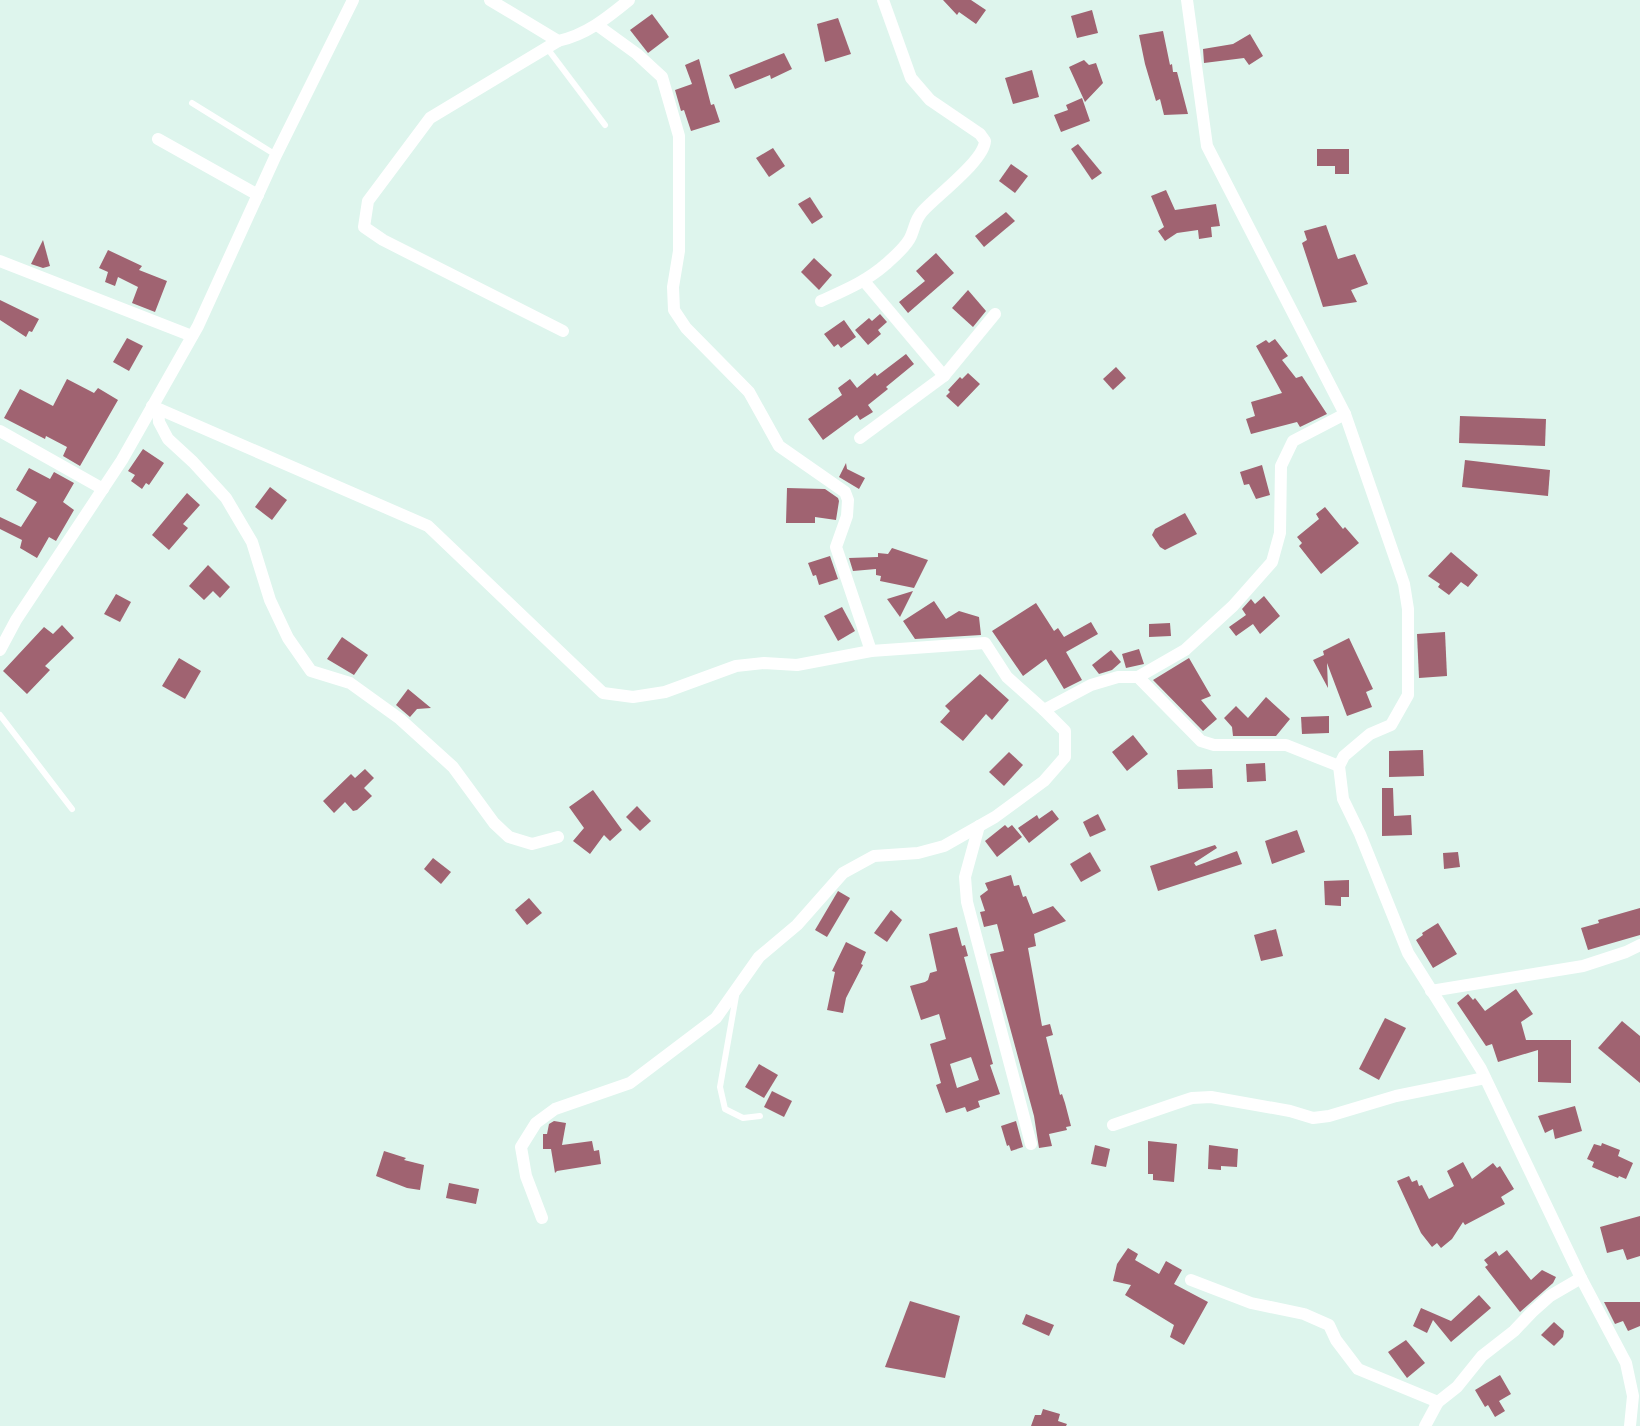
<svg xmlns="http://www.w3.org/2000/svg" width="1640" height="1426" font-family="'Public Sans',sans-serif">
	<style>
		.building { fill: #a06371; fill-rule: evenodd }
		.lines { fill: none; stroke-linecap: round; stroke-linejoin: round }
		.service { stroke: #fff; stroke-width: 6 }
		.minor { stroke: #fff; stroke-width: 12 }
	</style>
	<rect width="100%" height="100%" fill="#def5ed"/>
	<!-- building -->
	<g class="building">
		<path d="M943,0h28l15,10 -10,14 -17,-12 -2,3z"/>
		<path d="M1092,10l6,23 -21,5 -6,-22z"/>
		<path d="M652,14l17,23 -21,16 -18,-23z"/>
		<path d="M838,18l13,36 -26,8 -8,-38z"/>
		<path d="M1163,31l7,34 2,-1 1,8h4l11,42 -24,1 -4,-16 -4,2 -11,-37 -6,-29z"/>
		<path d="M1250,34l13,22 -14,9 -5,-7 -40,5 -1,-14 30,-5z"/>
		<path d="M784,53l8,16 -21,10 -1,-4 -35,14 -6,-14z"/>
		<path d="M699,59l12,46 3,-1 6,18 -29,9 -7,-21 -3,1 -6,-21 17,-6 -7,-19z"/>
		<path d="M1084,60l5,5 7,-2 7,20 -18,19 -16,-35z"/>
		<path d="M1032,70l7,27 -26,7 -8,-26z"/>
		<path d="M1082,98l8,23 -29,11 -7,-17 14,-5 -2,-5z"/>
		<path d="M1078,144l24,29 -10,7 -21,-31z"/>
		<path d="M773,148l12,18 -16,11 -13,-19z"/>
		<path d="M1317,149h32v25h-14v-8h-18z"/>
		<path d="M1011,164l17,12 -13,17 -16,-12z"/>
		<path d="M1166,190l9,20 41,-6 4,22 -9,1 1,10 -13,2 -1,-9 -21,3 -12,8 -7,-10 6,-4 -13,-31z"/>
		<path d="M810,197l13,20 -11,7 -14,-20z"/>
		<path d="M1006,212l9,9 -31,26 -9,-11z"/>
		<path d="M1326,225l12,34 17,-5 13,30 -17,6 6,12 -34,5 -21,-64 5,-3 -3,-9z"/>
		<path d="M43,240l7,26 -7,2 -12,-4z"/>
		<path d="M108,250l34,16 -3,4 28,11 -12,31 -23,-9 6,-16 -20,-10 -3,9 -10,-4 3,-10 -9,-4z"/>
		<path d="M936,253l18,20 -46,40 -9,-11 26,-21 -9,-10z"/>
		<path d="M814,258l18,17 -13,15 -18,-18z"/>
		<path d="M968,290l18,21 -13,16 -21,-19z"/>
		<path d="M0,300l39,19 -7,13 -3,-1 -3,6 -26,-17z"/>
		<path d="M880,314l7,8 -9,8 3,4 -13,11 -13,-15 14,-12 3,3z"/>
		<path d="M844,320l12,17 -15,11 -3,-4 -4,3 -10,-13z"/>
		<path d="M127,338l16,8 -14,25 -16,-9z"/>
		<path d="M1275,339l13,17 -6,4 14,18 6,-2 25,38 -27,13 -3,-5 -46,12 -5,-15 9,-3 -4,-14 31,-9 -26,-47 10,-6 3,3z"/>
		<path d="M906,354l8,10 -28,23 2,2 -20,16 5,7 -13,8 -3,-5 -34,25 -15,-21 34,-24 -4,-7 12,-9 7,9 18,-15 2,3z"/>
		<path d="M1116,367l10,11 -13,12 -10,-11z"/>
		<path d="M968,373l12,11 -22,23 -12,-11 4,-4 -2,-2 12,-13 2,2z"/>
		<path d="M67,379l27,14 4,-5 20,12 -38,66 -17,-10 4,-9 -21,-11 -1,3 -41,-21 16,-29 33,17z"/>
		<path d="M1460,416l86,3 -1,27 -86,-3z"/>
		<path d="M143,449l21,14 -15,22 -3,-2 -4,6 -11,-8 4,-6 -7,-4z"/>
		<path d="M1465,460l85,10 -2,26 -86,-9z"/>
		<path d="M846,463l1,6 18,9 -6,11 -20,-12z"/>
		<path d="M1262,465l8,30 -14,4 -7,-15 -5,1 -4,-13z"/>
		<path d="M29,468l21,11 4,-7 20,11 -11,19 11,8 -18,31 -7,-4 -12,21 -17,-10 2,-8 -22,-11v-12l21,10 16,-25 -21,-12z"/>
		<path d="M270,487l17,13 -15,20 -17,-13z"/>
		<path d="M787,488l38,1 13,9 1,3 -3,19 -21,-3v6h-29z"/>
		<path d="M187,493l13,12 -17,19 5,4 -19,22 -17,-15z"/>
		<path d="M1325,507l18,22 2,-2 14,16 -38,31 -22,-28 3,-3 -5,-6 22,-18 -3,-5z"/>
		<path d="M1185,513l12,21 -32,16 -5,-3 -8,-12 3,-6z"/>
		<path d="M892,548l36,12 -14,28 -34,-7 1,-5 -5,-1v-6l-23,2 -4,-13 29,-1v-4l10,1z"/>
		<path d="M1451,552l27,23 -10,12 -7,-5 -12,13 -11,-8 2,-3 -12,-8z"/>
		<path d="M830,556l8,23 -19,6 -3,-10 -3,1 -5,-13z"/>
		<path d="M208,565l22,22 -10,11 -7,-7 -9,9 -15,-14z"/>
		<path d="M913,591l-13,26 -13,-18z"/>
		<path d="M116,594l15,8 -11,20 -16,-8z"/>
		<path d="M1264,596l16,20 -20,18 -7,-10 -17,12 -7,-9 17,-12 -4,-6 9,-10 4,5z"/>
		<path d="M934,601l12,18 13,-8 20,6 2,18 -66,4 -12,-18z"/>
		<path d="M1036,603l18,28 4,-3 6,9 27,-15 7,12 -32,18 16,28 -18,9 -18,-30 -23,17 -31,-45z"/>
		<path d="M842,607l13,24 -17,10 -14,-25z"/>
		<path d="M1170,623l1,13 -22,1v-13z"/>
		<path d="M62,625l12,13 -29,28 5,4 -23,24 -24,-23 41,-44 9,7z"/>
		<path d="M1445,632l2,44 -28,2 -2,-44z"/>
		<path d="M342,637l26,18 -14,20 -27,-16z"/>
		<path d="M1349,638l24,51 -7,3 6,15 -25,9 -20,-53 1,25 -15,-28 11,-5 -1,-4z"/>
		<path d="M1139,649l5,15 -18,4 -4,-14z"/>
		<path d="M1111,650l10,12 -9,8 -13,4 -7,-9z"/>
		<path d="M179,658l22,13 -16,28 -23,-13z"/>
		<path d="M1189,658l22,38 -10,4 16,19 -14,12 -50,-51z"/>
		<path d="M980,674l29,26 -17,20 -6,-6 -23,27 -23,-19 10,-11 -5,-5z"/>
		<path d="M408,689l23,19 -14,1 -7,8 -14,-12z"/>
		<path d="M1266,697l24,22 -14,17h-43l-1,-9 -8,-9 12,-12 12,12z"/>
		<path d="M1329,716v17l-27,1 -1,-17z"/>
		<path d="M1133,735l15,19 -21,17 -15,-19z"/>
		<path d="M1423,750l1,26 -35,1v-26z"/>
		<path d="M1009,752l14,13 -19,21 -15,-14z"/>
		<path d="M1265,763l1,18 -19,1 -1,-18z"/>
		<path d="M365,769l9,9 -10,10 8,8 -15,14 -4,1 -8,-9 -11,11 -11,-12 28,-27 4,4z"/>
		<path d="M1212,769l1,19 -35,1 -1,-19z"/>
		<path d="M1382,788h11l1,28 17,-1 1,20 -30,1z"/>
		<path d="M593,790l29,40 -12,11 -6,-6 -14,19 -17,-13 11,-13 -15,-21z"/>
		<path d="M637,806l14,15 -11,10 -14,-14z"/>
		<path d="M1052,810l7,9 -30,24 -11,-15 19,-13 2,4z"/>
		<path d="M1098,814l8,16 -16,7 -7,-15z"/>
		<path d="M1005,825l3,3 4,-3 10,12 -25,20 -12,-16z"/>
		<path d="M1297,830l8,22 -33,12 -7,-23z"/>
		<path d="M1215,845l2,3 -23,15 2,3 41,-15 5,13 -84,27 -8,-25z"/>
		<path d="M1090,852l11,19 -20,11 -11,-18z"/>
		<path d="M1458,852l2,15 -16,2 -1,-16z"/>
		<path d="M433,858l18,14 -10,12 -17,-15z"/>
		<path d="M1011,875l3,11 5,-1 4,12 3,-1 7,18 20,-8 13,15 -32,13 2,12 -8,2 14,78 8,-2 3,11 -7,2 14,58 2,-1 3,9 6,23 -5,1 1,3 -18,4 3,12 -13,2 -5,-32 -44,-162 14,-3 -7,-27 -13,3 -4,-15 5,-1 -5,-15 8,-6 -3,-7z"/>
		<path d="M1349,880v17h-8v9l-16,-1 -1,-24z"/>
		<path d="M838,891l12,7 -23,39 -12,-7z"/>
		<path d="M529,898l13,15 -15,12 -12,-15z"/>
		<path d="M1640,908v27l-52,15 -7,-22 18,-5 -1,-3z"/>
		<path d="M891,910l11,10 -15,22 -13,-9z"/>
		<path d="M1438,923l19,31 -24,14 -17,-28 7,-5 -1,-2z"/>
		<path d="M957,927l5,19 3,-1 3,11 -4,1 29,107 -3,1 10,29 -22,7 2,6 -13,5 -2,-5 -19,6 -10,-28 5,-2 -11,-39 16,-5 -7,-25 -18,6 -11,-34 15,-4 3,-2 2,-7 7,-2 -8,-37zM971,1057l8,23 -22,8 -7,-24z"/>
		<path d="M1276,929l7,27 -22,5 -7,-26z"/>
		<path d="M846,942l20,10 -5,12 2,1 -17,33 -3,15 -16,-3 8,-38 -3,-1z"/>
		<path d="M1516,989l17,25 -12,8 5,18h45v43l-33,-1v-32l-40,12 -6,-18 -6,2 -29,-43 11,-9 5,6 2,-2 10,13z"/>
		<path d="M1385,1018l21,10 -27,52 -20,-11z"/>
		<path d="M1622,1021l18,15v47l-42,-35z"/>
		<path d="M759,1064l19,11 -14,23 -19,-11z"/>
		<path d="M772,1091l20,10 -8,16 -20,-10z"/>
		<path d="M1575,1106l7,25 -27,8 -2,-10 -8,4 -7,-17z"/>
		<path d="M554,1121l12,2 -4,22 30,-4 2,10 5,-1 2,14 -44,7 -2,2 -4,-24h-8v-15h4l2,-10z"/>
		<path d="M1016,1121l7,26 -12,4 -2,-6 -2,1 -6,-20z"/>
		<path d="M1148,1141l29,3 -3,38 -21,-2v-6h-5z"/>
		<path d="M1602,1143l18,7 -2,6 15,7 -7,16 -7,-3 -1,2 -26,-11 2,-5 -7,-3 7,-15 7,2z"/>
		<path d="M1095,1145l15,4 -4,18 -15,-3z"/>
		<path d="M1209,1145l29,4 -1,18 -16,-1v4l-13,-1z"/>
		<path d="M384,1151l22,7 -2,2 20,5 -4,25 -13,-2 -31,-12z"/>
		<path d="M1463,1162l9,17 21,-16 4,5 3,-2 14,23 -13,8 4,7 -40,21 -2,-3 -11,17 -11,9 -4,-5 -5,4 -11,-14 -24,-52 12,-5 3,6 5,-2 2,6 3,-1 7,14 25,-13 -7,-15z"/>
		<path d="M449,1183l30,6 -3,15 -30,-6z"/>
		<path d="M1640,1216v40l-13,4 -4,-11 -16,4 -7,-26z"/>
		<path d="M1128,1248l10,6 -3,6 24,14 7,-13 16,9 -8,14 34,18 -24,43 -14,-8 4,-12 -49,-30 6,-10 -18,-4 4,-17z"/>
		<path d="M1507,1250l24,30 11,-10 14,7 -3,6 -33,29 -35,-45 3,-2 -4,-5 12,-9 3,5z"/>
		<path d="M1479,1295l12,13 -40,34 -18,-22 -6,13 -14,-7 8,-18 30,13z"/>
		<path d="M910,1301l50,15 -15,62 -60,-11z"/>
		<path d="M1604,1302h36v24l-12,5 -5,-10 -8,3z"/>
		<path d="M1026,1314l28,11 -5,11 -27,-12z"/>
		<path d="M1554,1322l10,9 -1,6 -9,9 -13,-11z"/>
		<path d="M1406,1340l19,23 -18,15 -19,-26z"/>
		<path d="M1500,1375l11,19 -12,7 6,10 -10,6 -7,-12 -3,2 -10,-17z"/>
		<path d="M1043,1409l17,5 -2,7 9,3 -1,2h-35l4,-11h6z"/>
	</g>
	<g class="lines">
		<!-- service -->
		<g class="service">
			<path d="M547,48l58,77"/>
			<path d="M192,103l84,52"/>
			<path d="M0,715l72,94"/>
			<path d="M736,996l-16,91 5,22 18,9 17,-2"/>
		</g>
		<!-- minor -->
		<g class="minor">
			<path d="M490,0l68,41c28,-6 49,-23 71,-41"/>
			<path d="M1187,0l20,146 138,268 59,170 4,25v86l-17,30 -21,9 -26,22 -5,10 4,33 17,35 48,119 73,116 100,209 45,85 7,33 -3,30"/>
			<path d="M597,25l40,29 25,23 17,59v115l-6,36 1,23 12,18 63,64 30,54 66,46 3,8 -1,16 -11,31 35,104"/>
			<path d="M558,41l-128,77 -62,83 -4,26 19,13 180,91"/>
			<path d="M158,139l100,56"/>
			<path d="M0,261l192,75"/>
			<path d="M864,281l80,95 51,-62"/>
			<path d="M821,301c24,-11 46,-20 65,-37 8,-7 21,-18 25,-28 4,-9 4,-16 11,-24 14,-16 62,-51 63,-71l-5,-7 -50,-34 -19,-22 -28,-78"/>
			<path d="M152,406l276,120 175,167 30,4 32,-5 71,-26 28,-3 33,2 74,-14 114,-8 22,34 37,33"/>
			<path d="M158,409l1,13 9,17 25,23 33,36 26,44 18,58 18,38 23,33 39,12 50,36 53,48 41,56 15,14 23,7 26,-7"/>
			<path d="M0,431l103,58"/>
			<path d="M860,438l84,-62"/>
			<path d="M0,650l16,-30 106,-160 76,-134 78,-171 77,-155"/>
			<path d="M1138,677l63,64 13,4h72l53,21"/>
			<path d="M979,826l-14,51 2,25 64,242"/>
			<path d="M1431,991l152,-25 43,-14 14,-7"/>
			<path d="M1113,1125l61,-21 18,-6 19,-1 79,14 23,7 16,-2 67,-20 89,-18"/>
			<path d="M542,1218l-16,-42 -5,-29 15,-24 19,-14 75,-26 86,-65 43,-61 38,-32 46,-52 31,-17 44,-3 26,-7 51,-29 49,-36 21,-24v-26l-21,-21 47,-25 27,-8h20l47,-27 48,-44 39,-44 8,-29 1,-67 12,-25 52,-27"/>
			<path d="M1191,1280l60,23 53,11 25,11 7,15 22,29 80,33 19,-15 25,-31 32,-25 18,-19 18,-16 31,-18"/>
			<path d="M1425,1426l13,-24"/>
		</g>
	</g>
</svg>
